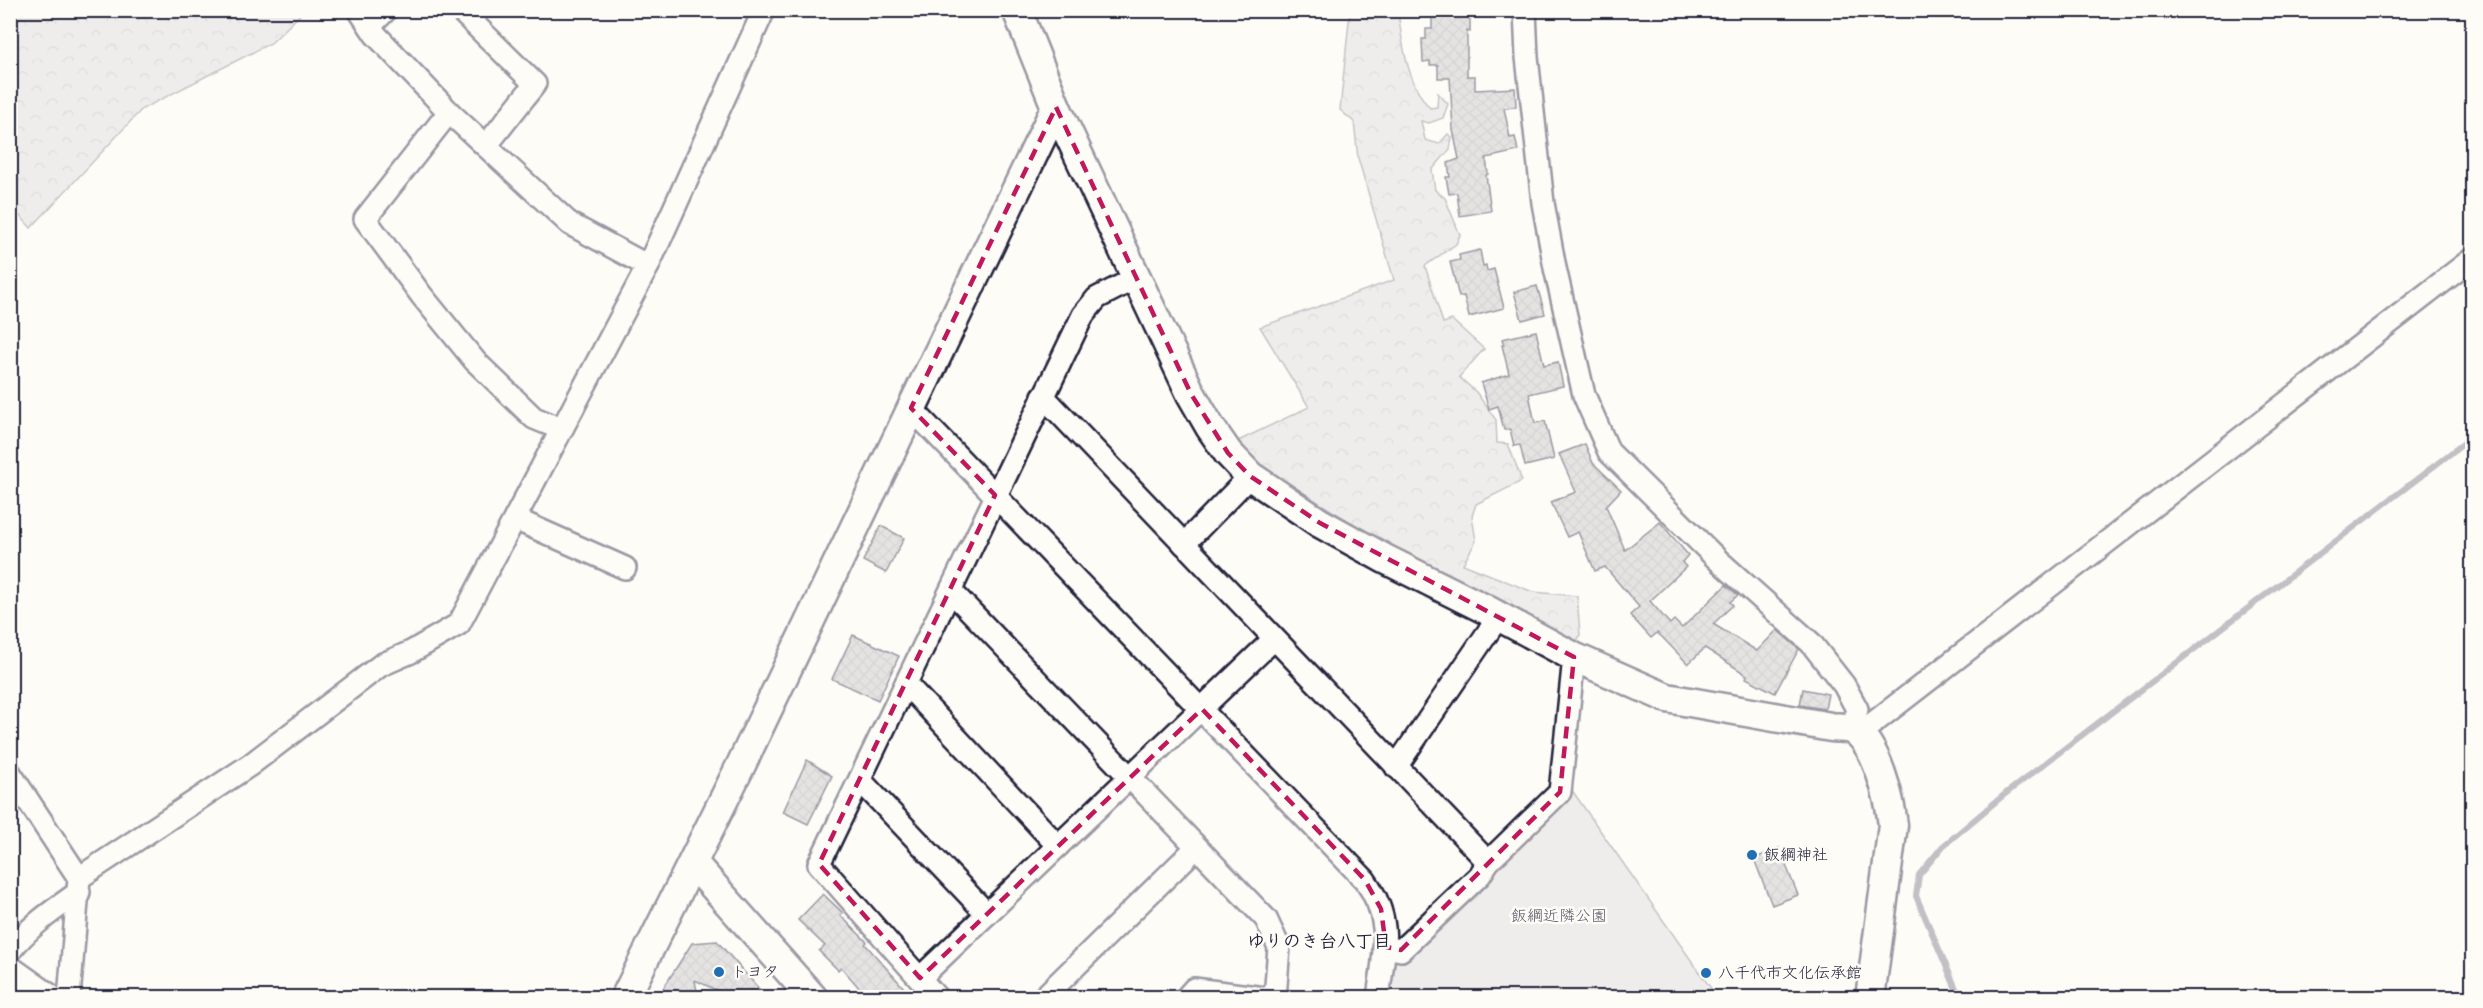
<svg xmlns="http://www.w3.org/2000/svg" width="2483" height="1008" font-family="Pangolin,'Klee One',sans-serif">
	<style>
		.green { fill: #dddcdb; stroke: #807f8b; stroke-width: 1.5 }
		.forest { fill: url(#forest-crowns); stroke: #807f8b; stroke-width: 1.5 }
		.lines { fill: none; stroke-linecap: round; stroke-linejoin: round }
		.stream { stroke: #787885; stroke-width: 6 }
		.building { fill: url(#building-cross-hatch); stroke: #22223b; stroke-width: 1.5 }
		.street-casing { stroke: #22223b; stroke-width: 26 }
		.secondary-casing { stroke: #22223b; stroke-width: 33 }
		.street { stroke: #fdfcf7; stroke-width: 21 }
		.secondary { stroke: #fdfcf7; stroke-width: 28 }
		.marked { fill: none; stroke: #c2185b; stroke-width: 4.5; stroke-dasharray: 12 8; stroke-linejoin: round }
		.poi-dot { fill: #1f6fb2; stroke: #fdfcf7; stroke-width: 2 }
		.labels { text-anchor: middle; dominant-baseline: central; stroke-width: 5; stroke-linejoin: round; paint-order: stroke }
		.poi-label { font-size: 16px; fill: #22223b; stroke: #fdfcf7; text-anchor: start }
		.park-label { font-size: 16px; fill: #5a5a6b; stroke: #fdfcf7 }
		.neighbourhood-label { font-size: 18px; font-weight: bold; fill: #22223b; stroke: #fdfcf7 }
	</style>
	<defs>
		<pattern id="forest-crowns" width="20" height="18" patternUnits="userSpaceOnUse" patternTransform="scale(1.5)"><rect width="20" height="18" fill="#dddcdb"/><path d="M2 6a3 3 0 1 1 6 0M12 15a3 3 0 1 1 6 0" fill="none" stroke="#bdbcbd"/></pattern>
		<pattern id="building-cross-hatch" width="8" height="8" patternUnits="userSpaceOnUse" patternTransform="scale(1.5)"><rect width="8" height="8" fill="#c6c6c8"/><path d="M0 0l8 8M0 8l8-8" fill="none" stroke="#aaaaad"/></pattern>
	</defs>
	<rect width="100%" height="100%" fill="#fdfcf7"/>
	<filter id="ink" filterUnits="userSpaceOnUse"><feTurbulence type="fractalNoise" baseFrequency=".0167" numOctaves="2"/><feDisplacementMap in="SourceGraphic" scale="12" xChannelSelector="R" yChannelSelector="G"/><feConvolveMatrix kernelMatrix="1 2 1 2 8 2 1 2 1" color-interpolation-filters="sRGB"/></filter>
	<g filter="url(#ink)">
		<!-- green -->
		<path class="green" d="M1571,789l146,208 -335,1 4,-51 15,6z"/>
		<!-- forest -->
		<g class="forest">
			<path d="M11,10h293v1l-33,32 -129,66 -111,119 -20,-22z"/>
			<path d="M1350,11h48c4,32 9,72 32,97l7,-1 1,-14 10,11 -5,14 -14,5 -8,-2 4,19 14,4 9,-10 4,3 -2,12 -18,21 3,20 10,8 15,37 -4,9 -31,22 18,57 9,-3 32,29 -25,28 17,15 20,28 1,23 11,1 14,37 -46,23 -4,12 4,25 -13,23 70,28 44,4 3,39 -5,10 -145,-75 -170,-103 -24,-25 73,-35 -49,-80 134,-47 -36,-122 -4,-36 -14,-12z"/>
		</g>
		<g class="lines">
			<!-- stream -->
			<path class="stream" d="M1960,998l-44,-102 3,-21 24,-29 62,-52 467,-357"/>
		</g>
		<!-- building -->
		<g class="building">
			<path d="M1449,10h21v22l-3,-1v45h8v14l40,-2 1,19 -12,1 6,30 5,-1 3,14 -32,7 2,16 -2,1 5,36 -31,5 -3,-23 -8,1 -3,-17h4l-2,-14 11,-4 -6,-29 -3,-52h-12v-13h-8v-4l-7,1 -1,-23h4v-10h6v-16z"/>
			<path d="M1480,250l3,16 3,-1 1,6 7,-2 10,39 -35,9 -5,-21 -5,1 -9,-35 10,-2 -1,-5z"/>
			<path d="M1537,286l8,28 -23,6 -8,-28z"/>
			<path d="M1536,331l8,34 14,-3 5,24 -34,8 6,29 10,-2 9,38 -29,7 -5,-21 -6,1 -4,-17 -6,1 -6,-24 -9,3 -8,-26 28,-9 -7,-29h2l-2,-6z"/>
			<path d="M1585,444l8,19 28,27 -15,16 19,44 35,-28 28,33 -6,7 4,5 -36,34 20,23 4,-4 8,8 44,-43 12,10 -8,7 3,3 -20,19 44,27 20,-21 22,19 -24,44 -29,-15 1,-3 -42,-27 -17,16 -26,-27 -5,-4 -6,5 -21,-23 9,-8 -34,-40 -10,4 -17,-39 -11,5 -16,-35 25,-10 -17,-38z"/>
			<path d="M881,526l23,12 -18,35 -23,-12z"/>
			<path d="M853,635l46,21 -21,44 -46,-21z"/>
			<path d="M1803,689l25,5 -3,15 -25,-4z"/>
			<path d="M807,760l25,16 -24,48 -25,-12z"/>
			<path d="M1779,848l19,47 -26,10 -18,-46z"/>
			<path d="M823,894l20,19 -3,2 27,27 -2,2 48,54h-45l-27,-31 -3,3 -19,-19 6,-5 -27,-26z"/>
			<path d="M717,941l50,57h-34l-38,-18 3,18h-22l-14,-8 30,-47z"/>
		</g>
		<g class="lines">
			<defs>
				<g id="street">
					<path d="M359,10l16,24 74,78 121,112 78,42"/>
					<path d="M460,10l75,74 -49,62"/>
					<path d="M1525,10l2,47 16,146 12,65 29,127 25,57 109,108 93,83 33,42 13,24 -5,19"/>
					<path d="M370,26l16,-16"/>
					<path d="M449,112l-84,107 57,77 53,65 59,57 27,11"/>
					<path d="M1043,396l445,466"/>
					<path d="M911,408l454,472c29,41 19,71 13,118"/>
					<path d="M515,519l110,49"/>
					<path d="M1184,544l66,-68"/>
					<path d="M951,591l315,328 13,28 -4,51"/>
					<path d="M906,684l152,162"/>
					<path d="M1859,734l613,-475"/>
					<path d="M1396,767l103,-151"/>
					<path d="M10,773l69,105 -10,120"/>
					<path d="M860,780l127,134"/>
					<path d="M79,878l171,-113 131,-100 30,-13 48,-28 189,-358 116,-256"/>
					<path d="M1386,947l15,3 79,-75 8,-13 72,-70 14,-135"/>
					<path d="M10,951c18,-24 45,-42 69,-59"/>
					<path d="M920,978l354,-339"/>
					<path d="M937,998l-118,-134 264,-549 14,-17 39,-20"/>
					<path d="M1043,998l154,-151"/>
					<path d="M1186,998l8,-9 71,9"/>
				</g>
				<g id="secondary">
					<path d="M1017,10l39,97 135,287 19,33 18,26 22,23 70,47 65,36 102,51 87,47 93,41 164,29c7,1 17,0 23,3 23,15 36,70 39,95l-23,173"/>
					<path d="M693,863l120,135"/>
					<path d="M10,971l38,27"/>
					<path d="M625,998l115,-231 316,-660"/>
				</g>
			</defs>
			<!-- street casing -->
			<use href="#street" class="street-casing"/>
			<!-- secondary casing -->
			<use href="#secondary" class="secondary-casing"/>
			<!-- street -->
			<use href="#street" class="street"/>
			<!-- secondary -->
			<use href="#secondary" class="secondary"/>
		</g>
	</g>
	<!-- marked area -->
	<path d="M0 0H2483V1008H0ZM1056,107l135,287 37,59 22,23 70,47 254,134 -14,135 -159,158 -15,-3 -5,-38 -16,-29 -163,-171 -282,269 -101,-114 176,-369 -84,-87z" fill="#fdfcf7" fill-opacity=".55" fill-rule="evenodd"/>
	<path class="marked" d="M1056,107l135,287 37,59 22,23 70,47 254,134 -14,135 -159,158 -15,-3 -5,-38 -16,-29 -163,-171 -282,269 -101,-114 176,-369 -84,-87z"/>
	<!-- markers -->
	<g class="poi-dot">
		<circle cx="1752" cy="855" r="6"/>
		<circle cx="719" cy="972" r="6"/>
		<circle cx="1706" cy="973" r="6"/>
	</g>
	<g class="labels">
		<!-- poi labels -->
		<g class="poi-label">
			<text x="1764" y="855">飯綱神社</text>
			<text x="731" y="972">トヨタ</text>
			<text x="1718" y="973">八千代市文化伝承館</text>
		</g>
		<!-- park labels -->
		<g class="park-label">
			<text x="1559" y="916">飯綱近隣公園</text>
		</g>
		<!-- neighbourhood labels -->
		<g class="neighbourhood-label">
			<text x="1319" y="941">ゆりのき台八丁目</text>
		</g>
	</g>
	<!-- margin -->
	<rect width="2483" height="1008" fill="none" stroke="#fdfcf7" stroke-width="36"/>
	<rect x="18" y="18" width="2447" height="972" fill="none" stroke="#22223b" stroke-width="2" filter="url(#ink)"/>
</svg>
